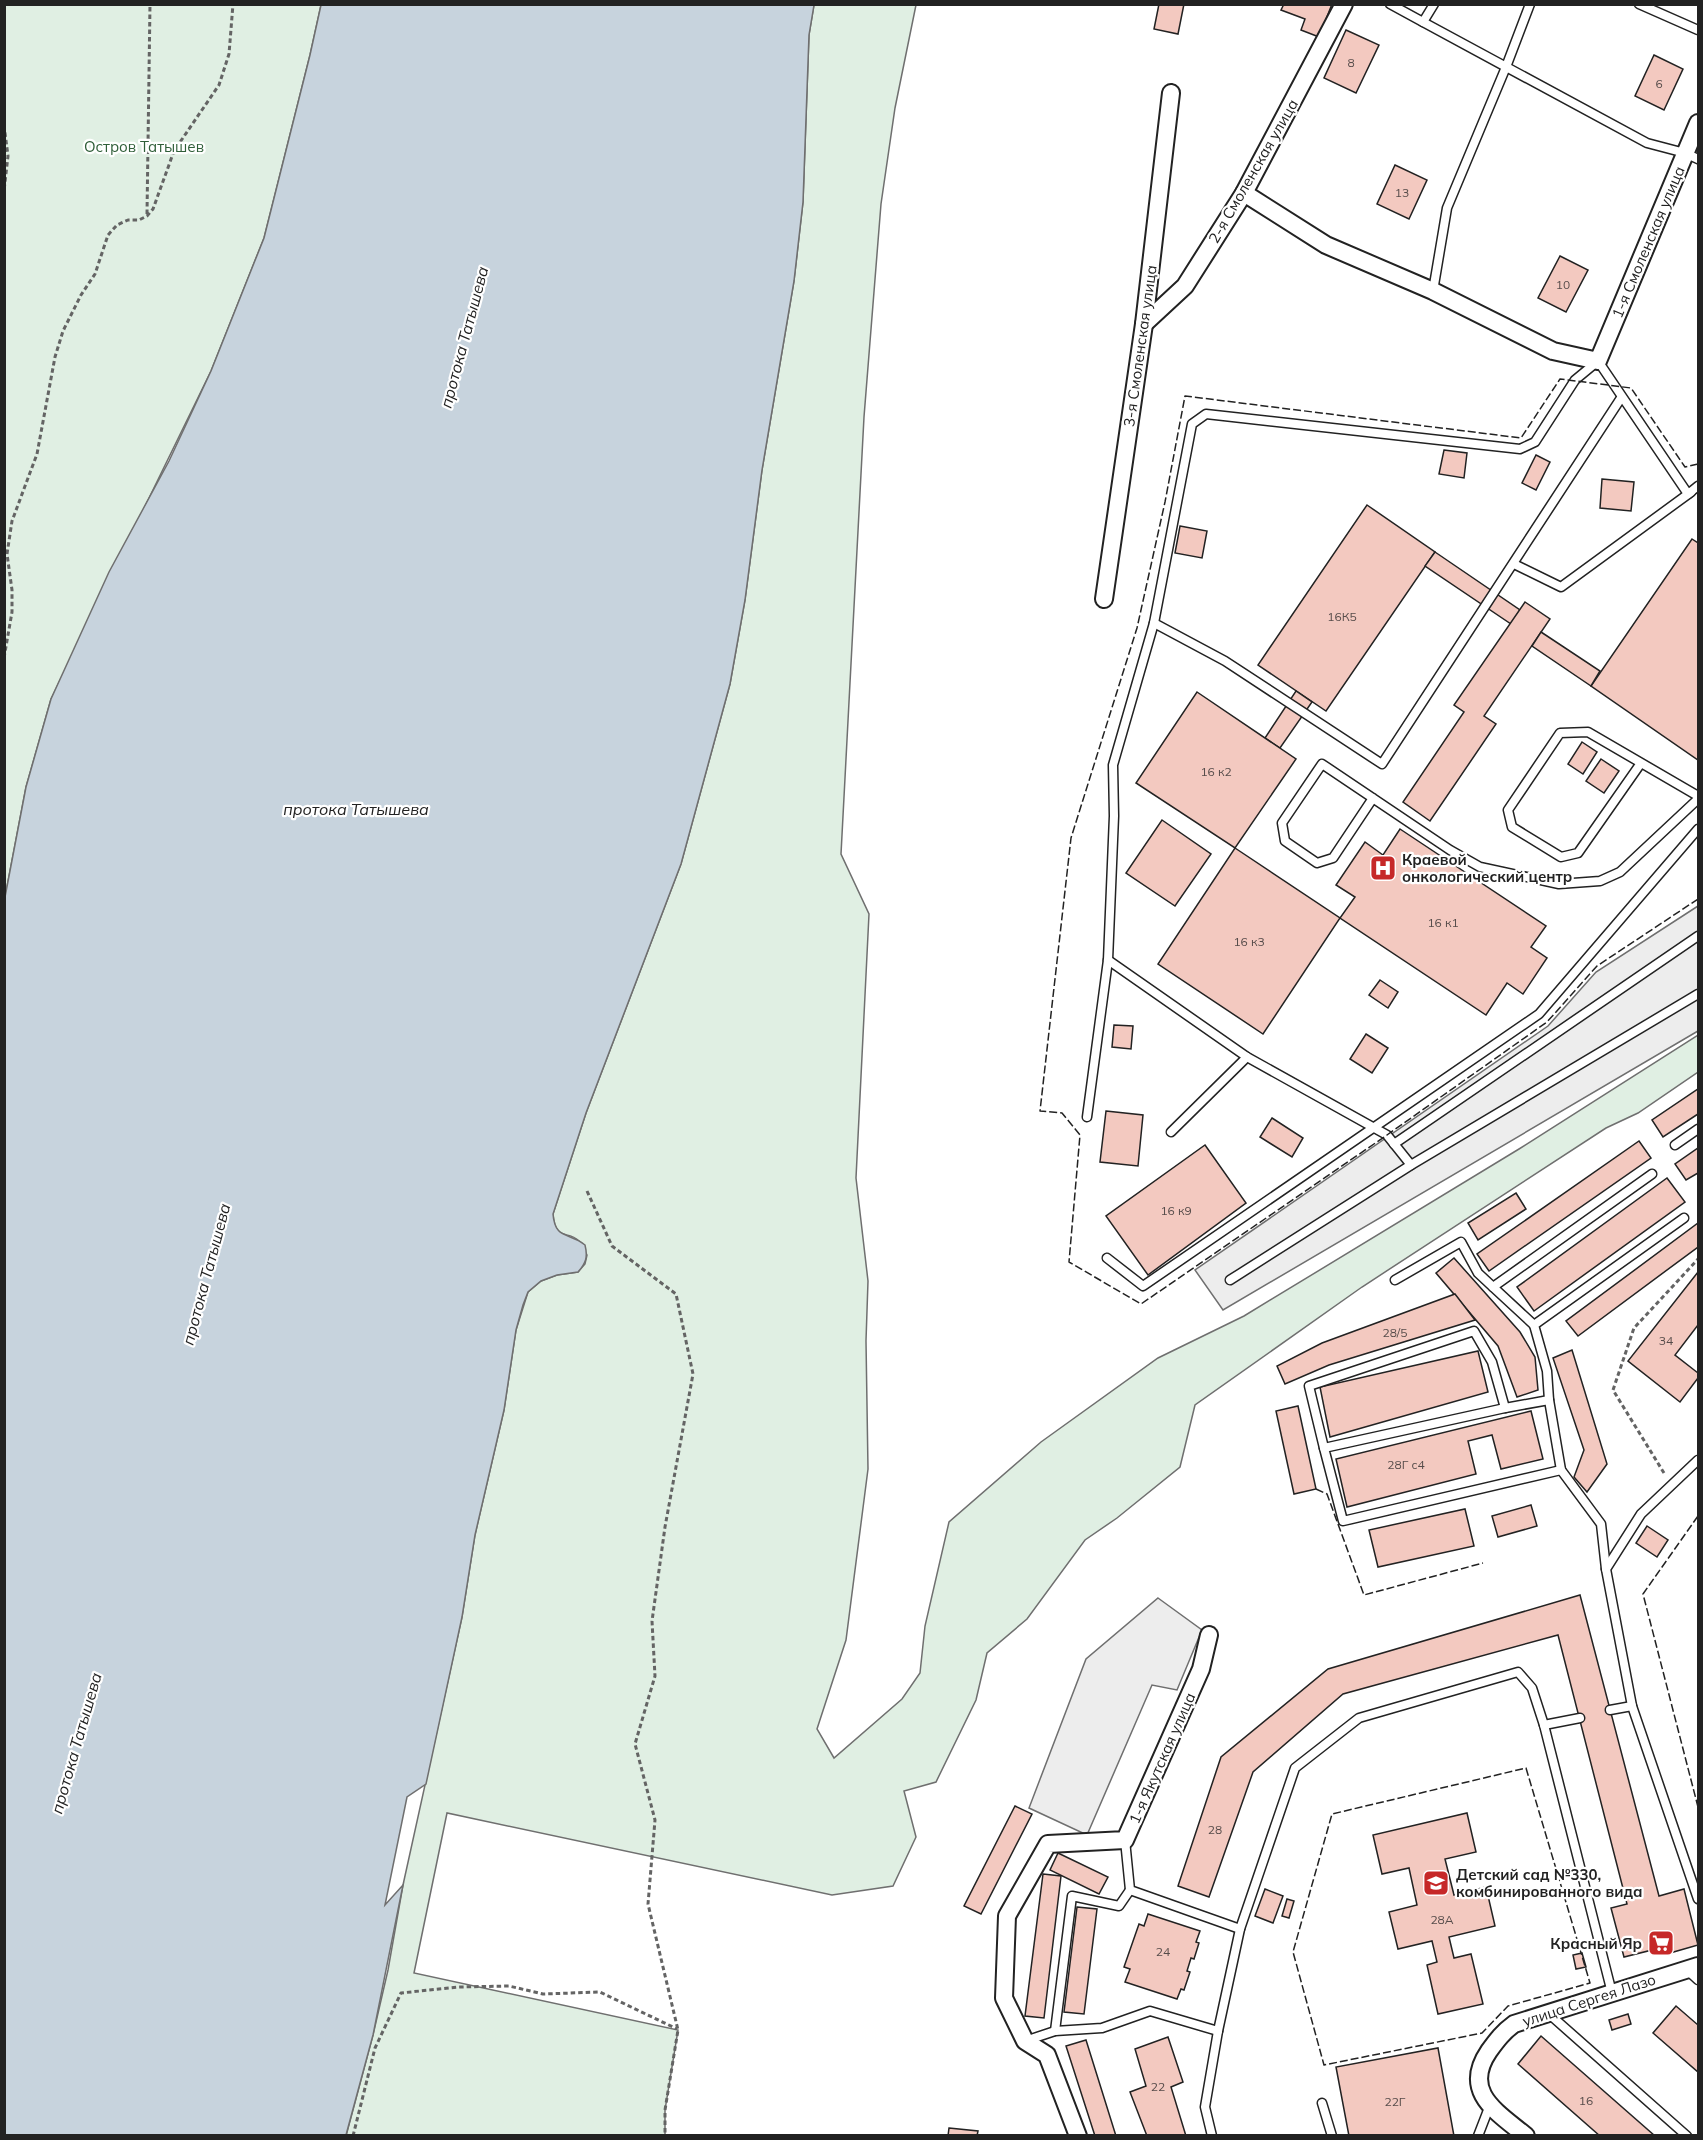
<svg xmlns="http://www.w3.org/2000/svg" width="1703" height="2140" font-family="Mulish,sans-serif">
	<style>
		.green { fill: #e0efe3; stroke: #6f6f6f; stroke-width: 1.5 }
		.parking { fill: #ededed; stroke: #6f6f6f; stroke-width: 1.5 }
		.water { fill: #c7d3dd; stroke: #6f6f6f; stroke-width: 1.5 }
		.building { fill: #f3c9c0; stroke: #222; stroke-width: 1.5 }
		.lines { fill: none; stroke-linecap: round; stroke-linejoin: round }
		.service-casing { stroke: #222; stroke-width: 11 }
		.minor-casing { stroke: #222; stroke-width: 20 }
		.path { stroke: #646464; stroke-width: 3; stroke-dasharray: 4.5 3; stroke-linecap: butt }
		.service { stroke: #fff; stroke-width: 8 }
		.minor { stroke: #fff; stroke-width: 16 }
		.fence { stroke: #222; stroke-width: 1.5; stroke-dasharray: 8 3; stroke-linecap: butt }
		.labels { text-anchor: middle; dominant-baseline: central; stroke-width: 4.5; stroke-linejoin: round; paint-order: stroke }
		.number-label { font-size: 12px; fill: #564c4a }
		.park-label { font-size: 15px; fill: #2f5e38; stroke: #fff }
		.street-label { font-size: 15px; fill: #222; stroke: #fff }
		.poi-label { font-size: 15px; font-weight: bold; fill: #222; stroke: #fff; text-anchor: start }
		.water-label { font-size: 16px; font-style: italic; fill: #222; stroke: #fff }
	</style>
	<rect width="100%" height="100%" fill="#fff"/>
	<!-- green -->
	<g class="green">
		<path d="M5,5h316l-11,50 -46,183 -53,133 -160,328 -25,88 -21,110z"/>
		<path d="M814,5h102l-21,103 -14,96 -17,213 -23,437 28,60 -13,264 12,103 -2,60 2,128 -22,171 -29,89 17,29 68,-59 18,-26 5,-47 24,-104 92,-80 117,-84 86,-42 275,-167 179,-114v37l-60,41 -32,15 -244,159 -167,118 -15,62 -63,51 -32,22 -58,79 -40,34 -11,47 -40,82 -32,9 12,46 -23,49 -61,9 -385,-82 -33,160 264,57 -13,80v25l-319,1 27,-101 15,-65 15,-85 59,-268 13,-82 29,-125 12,-80 12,-38 13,-11 16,-6 21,-3 7,-8 2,-9c-2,-4 -5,-11 -8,-14 -12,-12 -23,2 -26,-27l33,-101 95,-249 49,-180 15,-84 17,-130 32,-189 9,-79 6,-167z"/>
	</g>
	<!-- parking -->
	<g class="parking">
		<path d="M1698,906v125l-475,279 -28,-40 353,-244 48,-54z"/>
		<path d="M1158,1598l44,32 -25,60 -25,-5 -65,150 -58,-27 57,-149z"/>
	</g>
	<!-- water -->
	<path class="water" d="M321,5h493l-5,30 -6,167 -9,79 -32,189 -17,130 -15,84 -49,180 -95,249 -33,101c2,26 16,18 32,31 3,12 1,18 -7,27l-21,3 -16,6 -13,11 -5,13 -7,25 -12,80 -29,125 -13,82 -36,167 -19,13 -22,108 18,-20 -30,150 -27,100h-341v-1238l21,-110 25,-88 58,-127 60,-111 42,-90 53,-133 46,-183z"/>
	<!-- building -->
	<g class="building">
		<path d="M1159,4h25l-6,30 -24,-5z"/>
		<path d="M1284,4h48l-13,33 -18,-7 4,-11 -24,-9z"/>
		<path d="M1346,30l33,15 -23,48 -32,-15z"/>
		<path d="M1654,55l29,14 -19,41 -29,-14z"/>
		<path d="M1395,165l32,15 -18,39 -32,-15z"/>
		<path d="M1560,256l28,14 -22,42 -28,-14z"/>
		<path d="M1444,450l23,3 -3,25 -25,-4z"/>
		<path d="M1536,455l14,7 -14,28 -14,-7z"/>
		<path d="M1602,479l32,3 -3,29 -31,-3z"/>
		<path d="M1367,505l68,47 -109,159 -68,-46z"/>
		<path d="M1180,526l27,5 -5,27 -27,-5z"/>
		<path d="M1692,539l6,4v217l-107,-74z"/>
		<path d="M1435,552l85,58 -9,14 -86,-58z"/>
		<path d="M1525,602l25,17 -66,97 12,8 -66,97 -27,-19 61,-90 -10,-7z"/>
		<path d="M1541,632l59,39 -9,15 -59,-40z"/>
		<path d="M1296,691l16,11 -32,46 -15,-10z"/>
		<path d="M1197,692l99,67 -61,89 -99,-65z"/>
		<path d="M1582,742l15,10 -14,22 -15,-10z"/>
		<path d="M1601,759l18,12 -15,22 -18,-12z"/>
		<path d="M1162,820l49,34 -36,52 -49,-33z"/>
		<path d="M1400,829l146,97 -15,21 16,11 -24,36 -16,-11 -21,32 -146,-97 15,-21 -19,-12 29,-43 18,13z"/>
		<path d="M1235,848l105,70 -77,116 -105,-70z"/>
		<path d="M1380,980l18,12 -10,16 -19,-13z"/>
		<path d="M1114,1025l19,1 -2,23 -19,-2z"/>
		<path d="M1366,1034l22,14 -16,25 -22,-14z"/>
		<path d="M1698,1089v25l-35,23 -11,-17z"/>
		<path d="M1106,1111l37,4 -5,51 -38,-4z"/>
		<path d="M1272,1118l31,20 -11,19 -32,-20z"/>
		<path d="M1639,1141l12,17 -162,113 -12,-17z"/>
		<path d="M1205,1145l41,58 -98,72 -42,-59z"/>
		<path d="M1698,1148v25l-12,7 -11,-16z"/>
		<path d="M1667,1178l18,24 -151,109 -17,-24z"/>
		<path d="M1516,1193l10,16 -48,31 -10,-17z"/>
		<path d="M1698,1223v24l-120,89 -12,-15z"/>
		<path d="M1454,1258l66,74 15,25 3,33 -21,7 -19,-51 -62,-73z"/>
		<path d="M1698,1272v53l-23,30 23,18v5l-18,24 -52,-41z"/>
		<path d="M1455,1294l20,26 -146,45 -44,19 -8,-18 45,-23z"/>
		<path d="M1572,1350l35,114 -20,28 -13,-15 10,-27 -31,-92z"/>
		<path d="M1478,1351l10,41 -158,45 -10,-50z"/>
		<path d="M1298,1406l18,83 -22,5 -18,-83z"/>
		<path d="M1531,1411l12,48 -42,10 -9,-34 -24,6 8,33 -129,33 -11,-48z"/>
		<path d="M1531,1505l6,21 -39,11 -6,-21z"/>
		<path d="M1465,1509l9,37 -96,21 -9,-37z"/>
		<path d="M1647,1526l21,14 -11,17 -21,-14z"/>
		<path d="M1580,1595l79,301 25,-7 14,56 -28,8 -2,-7 -44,11 -13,-49 16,-4 -69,-269 -215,59 -90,78 -44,125 -31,-11 43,-129 107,-88z"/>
		<path d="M1015,1806l17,8 -51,100 -17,-8z"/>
		<path d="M1467,1813l9,39 -31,7 9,36 32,-8 9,39 -46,11 5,21 17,-4 12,50 -45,10 -11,-49 10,-3 -5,-21 -34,8 -9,-37 28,-7 -8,-37 -27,6 -9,-39z"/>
		<path d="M1058,1853l50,24 -9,17 -49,-24z"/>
		<path d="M1043,1874l18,2 -17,142 -19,-2z"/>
		<path d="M1265,1889l18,7 -10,27 -18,-7z"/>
		<path d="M1287,1899l7,2 -5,17 -7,-2z"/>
		<path d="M1077,1907l20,2 -13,105 -20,-2z"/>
		<path d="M1148,1914l52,17 -4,11 3,1 -5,16 -3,-1 -4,13 3,1 -6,18 -3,-1 -4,10 -52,-17 5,-13 -6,-2 15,-43 5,2z"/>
		<path d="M1582,1953l4,14 -10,2 -3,-14z"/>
		<path d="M1676,2006l22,19v47l-45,-39z"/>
		<path d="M1628,2014l3,10 -19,6 -3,-10z"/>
		<path d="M1541,2036l114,100h-55l-82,-72z"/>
		<path d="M1168,2037l15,45 -12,5 15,49h-39l-17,-44 16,-6 -11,-37z"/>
		<path d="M1086,2040l30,96h-21l-29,-90z"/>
		<path d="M1438,2048l16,88h-105l-13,-69z"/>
		<path d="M949,2128l29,3 -1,5h-29z"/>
	</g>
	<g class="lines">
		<defs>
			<g id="service">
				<path d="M1390,4l33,18 11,-18"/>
				<path d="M1639,4l59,26"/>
				<path d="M1423,22l224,121 38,10 13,6"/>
				<path d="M1433,291l14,-83 59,-141 24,-63"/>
				<path d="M1514,564l47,23 130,-95"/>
				<path d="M1154,623l71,38 157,103 239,-366"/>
				<path d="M1641,763l-63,90 -17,4 -49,-30 -4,-17 52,-77 28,-1 110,64"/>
				<path d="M1373,798l-40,60 -16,5 -32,-22 -3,-18 40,-59 128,86 30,17 79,17 41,-3 20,-9 78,-73"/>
				<path d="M1108,960l139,97 140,78 24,30"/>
				<path d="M1087,1117l21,-157 6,-144 -1,-51 41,-142 38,-199 14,-10 314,35 15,-7 40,-62 23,-19 90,133 10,-8"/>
				<path d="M1171,1132l76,-75"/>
				<path d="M1394,1144l304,-208"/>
				<path d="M1675,1145l23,-16"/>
				<path d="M1107,1258l36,28 396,-272 159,-185"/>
				<path d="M1230,1280l181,-115 287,-171"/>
				<path d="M1395,1280l66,-38 17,31 15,14"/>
				<path d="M1534,1325l-41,-38 159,-113"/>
				<path d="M1549,1400l-44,8 -181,40 19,73 218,-51"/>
				<path d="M1324,1448l-15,-62 165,-55 18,31 13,46"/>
				<path d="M1698,1460l-57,54 -35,55 26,137 66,193"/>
				<path d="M1606,1569l-5,-45 -40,-54 -12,-70 -2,-29 -13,-46 150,-107"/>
				<path d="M1610,1710l22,-4"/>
				<path d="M1544,1725l36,-7"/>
				<path d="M1125,1840l5,50 110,39"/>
				<path d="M1686,1969l12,11"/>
				<path d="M1548,2013l139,123"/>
				<path d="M1055,2031l17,-135 47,10 11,-16"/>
				<path d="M1025,2041l30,-10 47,-3 48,-17 68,20"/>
				<path d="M1322,2103l10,33"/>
				<path d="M1212,2136l-7,-29 13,-76 22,-102 55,-161 64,-50 159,-46 14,16 12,37 68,268"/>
				<path d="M1478,2136l12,-31"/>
			</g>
			<g id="minor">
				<path d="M1244,193l82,52 107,46 120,60 45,10 100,-238"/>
				<path d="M1144,324l41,-38 59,-93 100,-189"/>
				<path d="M1104,599l40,-275 27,-231"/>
				<path d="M1078,2136l-31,-81 -22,-14 -21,-43 3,-82 41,-72 77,-4 76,-171 8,-34"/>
				<path d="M1526,2136c-29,-24 -65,-44 -37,-85 8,-11 14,-19 25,-27l184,-58"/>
			</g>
		</defs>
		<!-- service casing -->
		<use href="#service" class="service-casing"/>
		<!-- minor casing -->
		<use href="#minor" class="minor-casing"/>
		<!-- path -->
		<g class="path">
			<path d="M4,125l4,31 -4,35"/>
			<path d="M147,214l3,-210"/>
			<path d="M4,658l8,-46v-22l-5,-36 5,-33 25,-67 18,-97 8,-26 18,-36 14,-21 13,-39 9,-10 11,-5h11l8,-4 6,-7 21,-58 45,-66 10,-31 4,-50"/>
			<path d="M587,1191l25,55 64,48 17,80 -28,153 -13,94 3,55 -20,68 20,76 -7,84 30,126 -13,80v26"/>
			<path d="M1664,1473l-51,-83 21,-62 64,-69"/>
			<path d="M353,2136l22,-88 26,-55 57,-6 51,-1 34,8 57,-2 77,37"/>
		</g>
		<!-- service -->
		<use href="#service" class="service"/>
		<!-- minor -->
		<use href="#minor" class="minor"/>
		<!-- fence -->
		<g class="fence">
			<path d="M1698,464l-13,3 -54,-79 -71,-9 -39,59 -336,-42 -20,106 -28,126 -66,210 -31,273 22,2 18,22 -11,127 72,42 246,-169 160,-113 50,-56 101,-67"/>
			<path d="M1316,1489l11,5 37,101 119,-32"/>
			<path d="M1698,1516l-55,78 55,213"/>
			<path d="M1526,1768l64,215 -82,23 -26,27 -158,32 -31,-113 39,-138z"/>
		</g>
	</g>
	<!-- icons -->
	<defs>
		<symbol id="hospital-square" viewBox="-11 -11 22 22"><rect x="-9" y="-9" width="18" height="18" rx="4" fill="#c62828" stroke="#fff"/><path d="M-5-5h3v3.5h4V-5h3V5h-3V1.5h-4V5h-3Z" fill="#fff"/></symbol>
		<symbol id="school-square" viewBox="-11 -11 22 22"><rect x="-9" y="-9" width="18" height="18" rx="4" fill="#c62828" stroke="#fff"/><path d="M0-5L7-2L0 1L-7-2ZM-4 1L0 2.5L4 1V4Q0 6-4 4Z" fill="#fff"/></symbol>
		<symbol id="supermarket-square" viewBox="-11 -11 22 22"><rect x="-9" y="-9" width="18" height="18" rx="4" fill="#c62828" stroke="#fff"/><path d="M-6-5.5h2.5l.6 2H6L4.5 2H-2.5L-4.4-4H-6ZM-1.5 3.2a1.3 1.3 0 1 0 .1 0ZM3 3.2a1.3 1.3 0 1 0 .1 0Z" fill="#fff"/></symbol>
	</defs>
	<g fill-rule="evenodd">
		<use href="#hospital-square" x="1368" y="853" width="30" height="30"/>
		<use href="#school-square" x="1421" y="1868" width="30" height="30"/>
		<use href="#supermarket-square" x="1646" y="1928" width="30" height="30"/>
	</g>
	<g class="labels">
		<!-- number labels -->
		<g class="number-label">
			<text x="1351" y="62">8</text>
			<text x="1659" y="83">6</text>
			<text x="1402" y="192">13</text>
			<text x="1563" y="284">10</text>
			<text x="1342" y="616">16К5</text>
			<text x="1216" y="771">16 к2</text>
			<text x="1443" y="922">16 к1</text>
			<text x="1249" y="941">16 к3</text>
			<text x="1176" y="1210">16 к9</text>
			<text x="1395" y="1332">28/5</text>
			<text x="1666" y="1340">34</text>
			<text x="1406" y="1464">28Г с4</text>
			<text x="1215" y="1829">28</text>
			<text x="1442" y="1919">28А</text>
			<text x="1163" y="1951">24</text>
			<text x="1158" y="2086">22</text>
			<text x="1586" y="2100">16</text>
			<text x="1395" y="2101">22Г</text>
		</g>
		<!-- park labels -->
		<g class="park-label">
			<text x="144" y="146">Остров Татышев</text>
		</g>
		<!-- street labels -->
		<g class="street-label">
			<text transform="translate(1253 171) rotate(-60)">2-я Смоленская улица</text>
			<text transform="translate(1648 242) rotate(-67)">1-я Смоленская улица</text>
			<text transform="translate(1140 346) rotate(-82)">3-я Смоленская улица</text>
			<text transform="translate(1162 1758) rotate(-66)">1-я Якутская улица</text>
			<text transform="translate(1589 2000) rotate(-18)">улица Сергея Лазо</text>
		</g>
		<!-- poi labels -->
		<g class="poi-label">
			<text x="1402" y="859">Краевой<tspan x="1402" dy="17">онкологический центр</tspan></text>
			<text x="1456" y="1874">Детский сад №330,<tspan x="1456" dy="17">комбинированного вида</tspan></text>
			<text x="1642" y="1943" text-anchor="end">Красный Яр</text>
		</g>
		<!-- water labels -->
		<g class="water-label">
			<text transform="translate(464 337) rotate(-75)">протока Татышева</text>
			<text x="356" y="809">протока Татышева</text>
			<text transform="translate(206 1274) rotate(-75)">протока Татышева</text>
			<text transform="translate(76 1743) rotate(-74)">протока Татышева</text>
		</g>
	</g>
	<!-- border -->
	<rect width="1703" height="2140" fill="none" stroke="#222222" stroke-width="12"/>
</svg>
